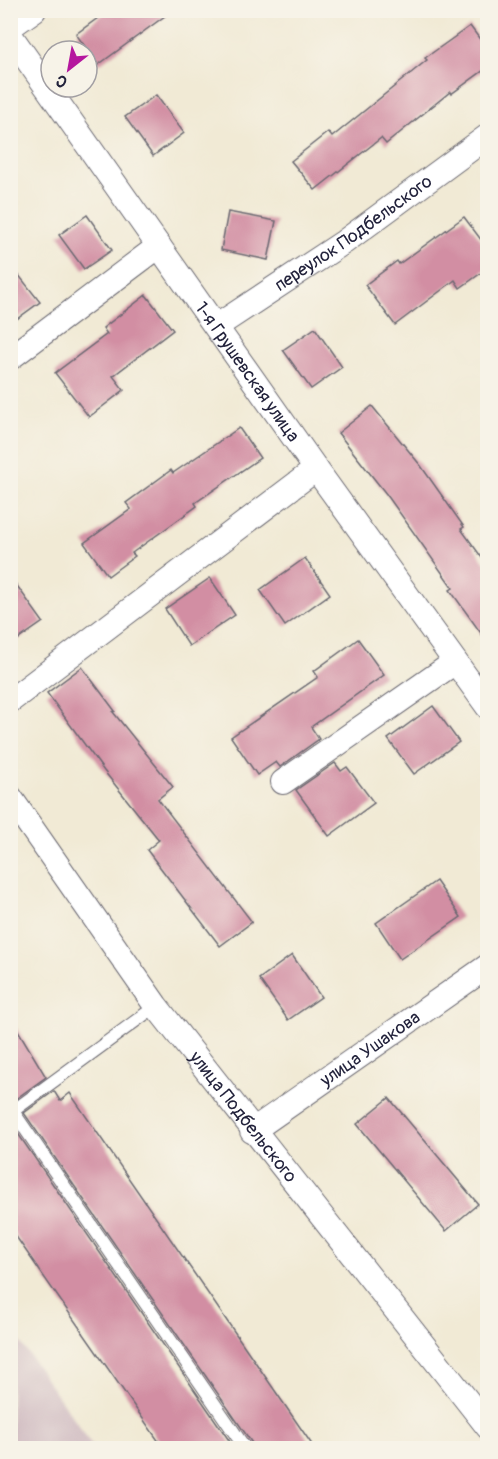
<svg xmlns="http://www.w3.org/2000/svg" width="498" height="1459" font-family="Pangolin,sans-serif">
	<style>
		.industrial { fill: #d2bec3 }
		.building { fill: #d28ea3 }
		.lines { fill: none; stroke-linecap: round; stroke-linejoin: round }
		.service-casing { stroke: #6a6871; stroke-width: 14 }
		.minor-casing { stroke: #6a6871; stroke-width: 26 }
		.service { stroke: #fff; stroke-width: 12 }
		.minor { stroke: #fff; stroke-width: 24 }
		.labels { text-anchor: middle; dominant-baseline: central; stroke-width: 4.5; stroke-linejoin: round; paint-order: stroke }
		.street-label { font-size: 18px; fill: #22223b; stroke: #f7f3e8 }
	</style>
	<rect width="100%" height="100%" fill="#f7f3e8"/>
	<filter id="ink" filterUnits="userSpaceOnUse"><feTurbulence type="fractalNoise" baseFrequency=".0167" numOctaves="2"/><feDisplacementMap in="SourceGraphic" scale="12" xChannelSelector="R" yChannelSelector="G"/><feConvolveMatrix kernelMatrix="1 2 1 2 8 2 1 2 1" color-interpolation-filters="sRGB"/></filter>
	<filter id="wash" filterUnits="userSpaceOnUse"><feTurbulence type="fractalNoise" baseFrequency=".008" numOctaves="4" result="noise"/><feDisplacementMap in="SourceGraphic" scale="24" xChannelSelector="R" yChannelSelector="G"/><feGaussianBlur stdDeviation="1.35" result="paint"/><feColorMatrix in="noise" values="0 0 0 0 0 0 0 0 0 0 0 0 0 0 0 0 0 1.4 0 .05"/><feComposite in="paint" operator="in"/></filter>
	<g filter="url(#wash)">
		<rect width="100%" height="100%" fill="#f1ead5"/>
		<!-- industrial -->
		<path class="industrial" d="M11,1329l83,119h-83z"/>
		<g id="blocks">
			<!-- building -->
			<g class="building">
				<path d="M109,10h64l-75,55 -22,-31z"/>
				<path d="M470,26l18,24v17l-37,27 -1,-2 -64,52 -5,-6 -66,52 -24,-29 37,-29 4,5 95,-77 -2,-2z"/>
				<path d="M156,95l28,38 -31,23 -28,-39z"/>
				<path d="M228,212l48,9 -8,39 -47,-10z"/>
				<path d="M87,215l25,35 -28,19 -25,-34z"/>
				<path d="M464,217l24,32v19l-28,20 -5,-8 -60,45 -30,-40 32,-24 2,3z"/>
				<path d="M10,264l30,38 -30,22z"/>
				<path d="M146,295l27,35 -60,46 11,14 -35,27 -34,-44 52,-39 -4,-6z"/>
				<path d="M315,328l27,39 -31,22 -28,-39z"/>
				<path d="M372,406l49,60 43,61 -3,2 27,37v77l-38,-53 3,-2 -66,-93 -49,-62z"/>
				<path d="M239,428l21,30 -65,45 2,3 -65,47 3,3 -27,20 -24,-33 47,-34 -5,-6 45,-33 2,3z"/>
				<path d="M305,558l25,36 -45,32 -25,-36z"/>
				<path d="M10,576l33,46 -33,23z"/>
				<path d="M210,578l25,37 -46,31 -24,-37z"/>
				<path d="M358,639l26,36 -73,52 8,12 -39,28 -4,-5 -19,13 -26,-38 87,-60 -4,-6z"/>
				<path d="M82,667l33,44 -2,1 60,75 -15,12 94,123 -32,24 -73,-96 12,-10 -55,-69 -57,-78z"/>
				<path d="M433,706l26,36 -45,32 -26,-35z"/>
				<path d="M335,763l6,8 6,-4 27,36 -45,33 -33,-46z"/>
				<path d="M436,881l25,36 -61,42 -24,-36z"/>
				<path d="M292,955l29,42 -33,23 -29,-41z"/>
				<path d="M10,1017l36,60 -32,23 -4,-1z"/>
				<path d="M54,1091l6,10 10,-8 245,356h-62l-1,-6 -228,-330z"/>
				<path d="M389,1098l89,106 -32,27 -89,-107z"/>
				<path d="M10,1122l225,327h-71l-154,-221z"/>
			</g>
		</g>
	</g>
	<g filter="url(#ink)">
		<use href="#blocks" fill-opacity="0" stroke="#6a6871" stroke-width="1.5"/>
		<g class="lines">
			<defs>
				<g id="service">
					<path d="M10,1107l235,341"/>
					<path d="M13,1111l143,-105"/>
				</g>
				<g id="minor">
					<path d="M10,27l24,-17"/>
					<path id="s1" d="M10,35l306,434 172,238"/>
					<path id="s2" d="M217,326l127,-84 144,-106"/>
					<path d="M10,358l149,-112"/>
					<path d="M10,701l306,-232"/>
					<path d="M283,782l172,-120"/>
					<path id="s3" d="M10,797l146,209 332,421"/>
					<path id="s4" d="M252,1131l236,-165"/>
				</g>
			</defs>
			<!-- service casing -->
			<use href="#service" class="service-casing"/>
			<!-- minor casing -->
			<use href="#minor" class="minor-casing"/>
			<!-- service -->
			<use href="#service" class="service"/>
			<!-- minor -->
			<use href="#minor" class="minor"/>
		</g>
	</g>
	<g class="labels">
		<!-- street labels -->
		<g class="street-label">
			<text stroke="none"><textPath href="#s2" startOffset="165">переулок Подбельского</textPath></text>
			<text stroke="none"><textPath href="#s1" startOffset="412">1-я Грушевская улица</textPath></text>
			<text stroke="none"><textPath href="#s4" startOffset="144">улица Ушакова</textPath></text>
			<text stroke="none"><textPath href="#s3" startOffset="396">улица Подбельского</textPath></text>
		</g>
	</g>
	<!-- margin -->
	<rect width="498" height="1459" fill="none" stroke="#f7f3e8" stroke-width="36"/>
	<!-- north arrow -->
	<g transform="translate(69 69) rotate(211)"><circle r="28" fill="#f7f3e8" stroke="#a29fa3" stroke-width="1.5"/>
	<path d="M0-4.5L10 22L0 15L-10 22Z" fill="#b5179e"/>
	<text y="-9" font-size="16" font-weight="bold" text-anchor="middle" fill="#22223b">С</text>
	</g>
</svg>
